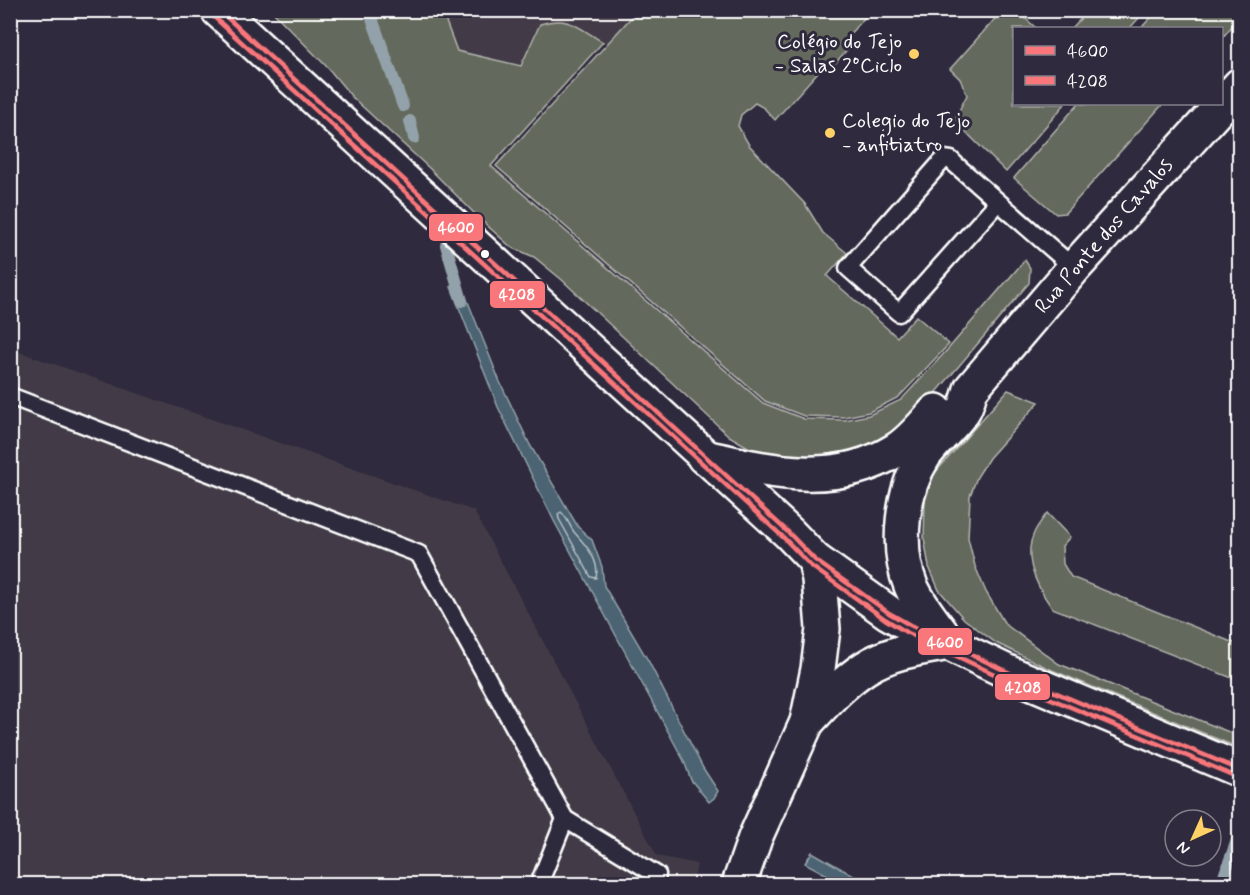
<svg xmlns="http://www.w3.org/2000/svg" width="1250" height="895" font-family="Mynerve,sans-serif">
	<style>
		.built { fill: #423b47 }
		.green { fill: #64695c; stroke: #b2b4ae; stroke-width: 1.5 }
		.water { fill: #4b6472; stroke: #93a2aa; stroke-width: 1.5 }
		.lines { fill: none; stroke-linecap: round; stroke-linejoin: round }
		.shore { stroke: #b7c1c7; stroke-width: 1.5 }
		.stream { stroke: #93a2aa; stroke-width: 12 }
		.service-casing { stroke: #fff; stroke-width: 21 }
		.minor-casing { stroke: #fff; stroke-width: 38 }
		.primary-casing { stroke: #fff; stroke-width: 38 }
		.service { stroke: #2f2a3d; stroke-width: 16 }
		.minor { stroke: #2f2a3d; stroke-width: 33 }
		.primary { stroke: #2f2a3d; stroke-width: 33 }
		.bus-1-casing { stroke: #2f2a3d; stroke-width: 9 }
		.bus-2-casing { stroke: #2f2a3d; stroke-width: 9 }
		.bus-1 { stroke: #f9767a; stroke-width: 4.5 }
		.bus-2 { stroke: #f9767a; stroke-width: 4.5 }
		.poi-dot { fill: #ffd166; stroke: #2f2a3d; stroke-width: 2 }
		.bus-dot { fill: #fff; stroke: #2f2a3d; stroke-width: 2 }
		.labels { text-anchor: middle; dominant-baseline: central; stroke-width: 6; stroke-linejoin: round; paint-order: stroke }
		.poi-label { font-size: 21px; fill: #fff; stroke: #2f2a3d; text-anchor: end }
		.street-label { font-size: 21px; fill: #fff; stroke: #2f2a3d }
		.line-badge { stroke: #2f2a3d; stroke-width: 2 }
		.badge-label { font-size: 16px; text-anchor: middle; font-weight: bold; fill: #fff }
	</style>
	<rect width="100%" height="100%" fill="#2f2a3d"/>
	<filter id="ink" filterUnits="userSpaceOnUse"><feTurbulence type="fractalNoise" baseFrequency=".0167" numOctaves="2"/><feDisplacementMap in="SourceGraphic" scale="12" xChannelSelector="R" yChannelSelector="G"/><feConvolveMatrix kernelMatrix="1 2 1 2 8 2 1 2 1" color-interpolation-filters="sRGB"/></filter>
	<g filter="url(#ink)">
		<!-- built -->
		<g class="built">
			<path d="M442,11h195l-30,33 -4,-2 -82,24 -64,-15z"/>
			<path d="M11,349l463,162 183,345 40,8 -4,20h-682z"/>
		</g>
		<!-- green -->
		<g class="green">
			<path d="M272,11h170l15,40 64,15 19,-42c29,-9 39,4 63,18l-112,124 272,237 41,16 41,1 24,-5 32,-15 48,-52 76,-88 5,8 -1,15 -114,135 -34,22 -40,14 -34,4h-22l-30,-7 -26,-15 -168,-157 -27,-22 -23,-10 -30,-27 -52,-52 -77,-71 -24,-29z"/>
			<path d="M637,11h234l-26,28 6,6 -19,22 -6,-4 -51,57 -11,-12 -9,-5 -14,12 -3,11 11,19 56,59 18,29 24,20 -20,23 70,61 19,-21 33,28 -50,53 -30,15 -25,5 -40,-1 -39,-15 -269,-235z"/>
			<path d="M1002,11h15l19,17h-22v76h51l-59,68 -52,-52 13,-25 -7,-16 -10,-10z"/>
			<path d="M1088,11v-1l57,1 -15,17h-58z"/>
			<path d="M1157,11h82v7l-17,20v-10h-81z"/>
			<path d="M1078,104h85l-98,109 -9,1 -42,-36z"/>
			<path d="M1008,390l31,12 -50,56 -12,19 -7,19 -2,42 7,28 11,26 19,32 54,40 180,72v12l-187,-78 -56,-27 -32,-24 -25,-29 -10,-23 -5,-29 1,-37 9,-27z"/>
			<path d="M1047,513l23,24 -8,9 1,18 8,13 168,68v32l-7,1 -180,-70c-15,-21 -30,-49 -18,-75 3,-7 9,-14 13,-20z"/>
		</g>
		<!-- water -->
		<g class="water">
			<path d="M451,287h11l38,95 30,63 48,82 14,13 10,27 2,19 45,76 54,106 15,23 -4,7 -5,4 -18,-22 -7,-19 -130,-240 -56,-114z"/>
			<path d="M812,852l56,32h-24l-39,-21z"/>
		</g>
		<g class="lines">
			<!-- shore -->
			<path class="shore" d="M561,512c6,5 8,13 13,20 10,11 27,29 22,46l-5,-1 -32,-58 -1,-5z"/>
			<!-- stream -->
			<g class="stream">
				<path d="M369,10l34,96"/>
				<path d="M410,121l4,17"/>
				<path d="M446,245l16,56"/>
				<path d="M1221,884l19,-52"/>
			</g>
			<defs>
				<g id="service">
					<path d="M998,202l-99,111 -51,-45 96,-109 7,1 5,5 118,103"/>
					<path d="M10,396l409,158 146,265 -26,65"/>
					<path d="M565,819l92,56 -2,9"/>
				</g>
				<g id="minor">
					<path d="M704,457c65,14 131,31 192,-7 16,-10 27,-25 40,-39"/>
					<path d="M807,722c18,-19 35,-39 58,-54 24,-16 56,-20 84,-25 -13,-18 -29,-36 -38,-57 -16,-38 -9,-96 13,-130 11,-16 28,-29 39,-45 4,-6 6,-15 8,-22l103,-121 166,-183"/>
					<path d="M739,884l16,-46 52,-116 11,-53 5,-40 -4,-50 -4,-19"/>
				</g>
				<path id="primary" d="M218,10l571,523 26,27 74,53 21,12 104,50 226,95"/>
			</defs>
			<!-- service casing -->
			<use href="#service" class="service-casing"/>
			<!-- minor casing -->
			<use href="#minor" class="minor-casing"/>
			<!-- primary casing -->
			<use href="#primary" class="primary-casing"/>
			<!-- service -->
			<use href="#service" class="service"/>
			<!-- minor -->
			<use href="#minor" class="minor"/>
			<!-- primary -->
			<use href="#primary" class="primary"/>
			<defs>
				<path id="bus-1" d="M219,10l570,523 26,27 74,53 21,12 104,50 226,95"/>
				<path id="bus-2" d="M213,16l571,522 27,28 74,53 21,13 105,50 226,95"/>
			</defs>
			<!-- bus-1 casing -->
			<use href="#bus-1" class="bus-1-casing"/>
			<!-- bus-2 casing -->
			<use href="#bus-2" class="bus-2-casing"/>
			<!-- bus-1 -->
			<use href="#bus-1" class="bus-1"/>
			<!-- bus-2 -->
			<use href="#bus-2" class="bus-2"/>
		</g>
	</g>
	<!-- markers -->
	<g class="poi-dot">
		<circle cx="914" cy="54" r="6"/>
		<circle cx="830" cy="133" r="6"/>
	</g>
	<circle class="bus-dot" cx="485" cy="254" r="5"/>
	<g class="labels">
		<!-- poi labels -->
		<g class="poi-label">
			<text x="902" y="42">Colégio do Tejo<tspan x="902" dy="24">- Salas 2ºCiclo</tspan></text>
			<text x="842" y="121" text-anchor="start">Colegio do Tejo<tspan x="842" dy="24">- anfitiatro</tspan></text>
		</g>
		<!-- street labels -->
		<g class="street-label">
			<text transform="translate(1104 236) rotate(-49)">Rua Ponte dos Cavalos</text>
		</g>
	</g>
	<g class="line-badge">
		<rect x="428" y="213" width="56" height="29" rx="6" fill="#f9767a"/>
		<rect x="489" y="280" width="57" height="29" rx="6" fill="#f9767a"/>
		<rect x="917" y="627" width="56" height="29" rx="6" fill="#f9767a"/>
		<rect x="994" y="673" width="57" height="28" rx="6" fill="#f9767a"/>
	</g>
	<g class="badge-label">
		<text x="456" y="233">4600</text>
		<text x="517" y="300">4208</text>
		<text x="945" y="648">4600</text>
		<text x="1023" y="693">4208</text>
	</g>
	<!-- margin -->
	<rect width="1250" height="895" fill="none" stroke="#2f2a3d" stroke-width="36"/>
	<rect x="18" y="18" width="1214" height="859" fill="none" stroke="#fff" stroke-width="2" filter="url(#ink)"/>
	<!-- legend -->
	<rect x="1013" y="27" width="210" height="78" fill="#2f2a3d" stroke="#827f8b" stroke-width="1.5"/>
	<rect x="1025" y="46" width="30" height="9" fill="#f9767a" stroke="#827f8b" stroke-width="1.5"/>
	<text x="1067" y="57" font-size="18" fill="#ffffff">4600</text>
	<rect x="1025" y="76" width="30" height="9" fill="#f9767a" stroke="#827f8b" stroke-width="1.5"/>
	<text x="1067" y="87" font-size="18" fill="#ffffff">4208</text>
	<!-- north arrow -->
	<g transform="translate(1193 838) rotate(225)"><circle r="28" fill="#2f2a3d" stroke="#827f8b" stroke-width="1.5"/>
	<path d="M0-4.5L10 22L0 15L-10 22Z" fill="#ffd166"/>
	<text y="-9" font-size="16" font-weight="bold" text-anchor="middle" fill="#ffffff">N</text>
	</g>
</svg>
